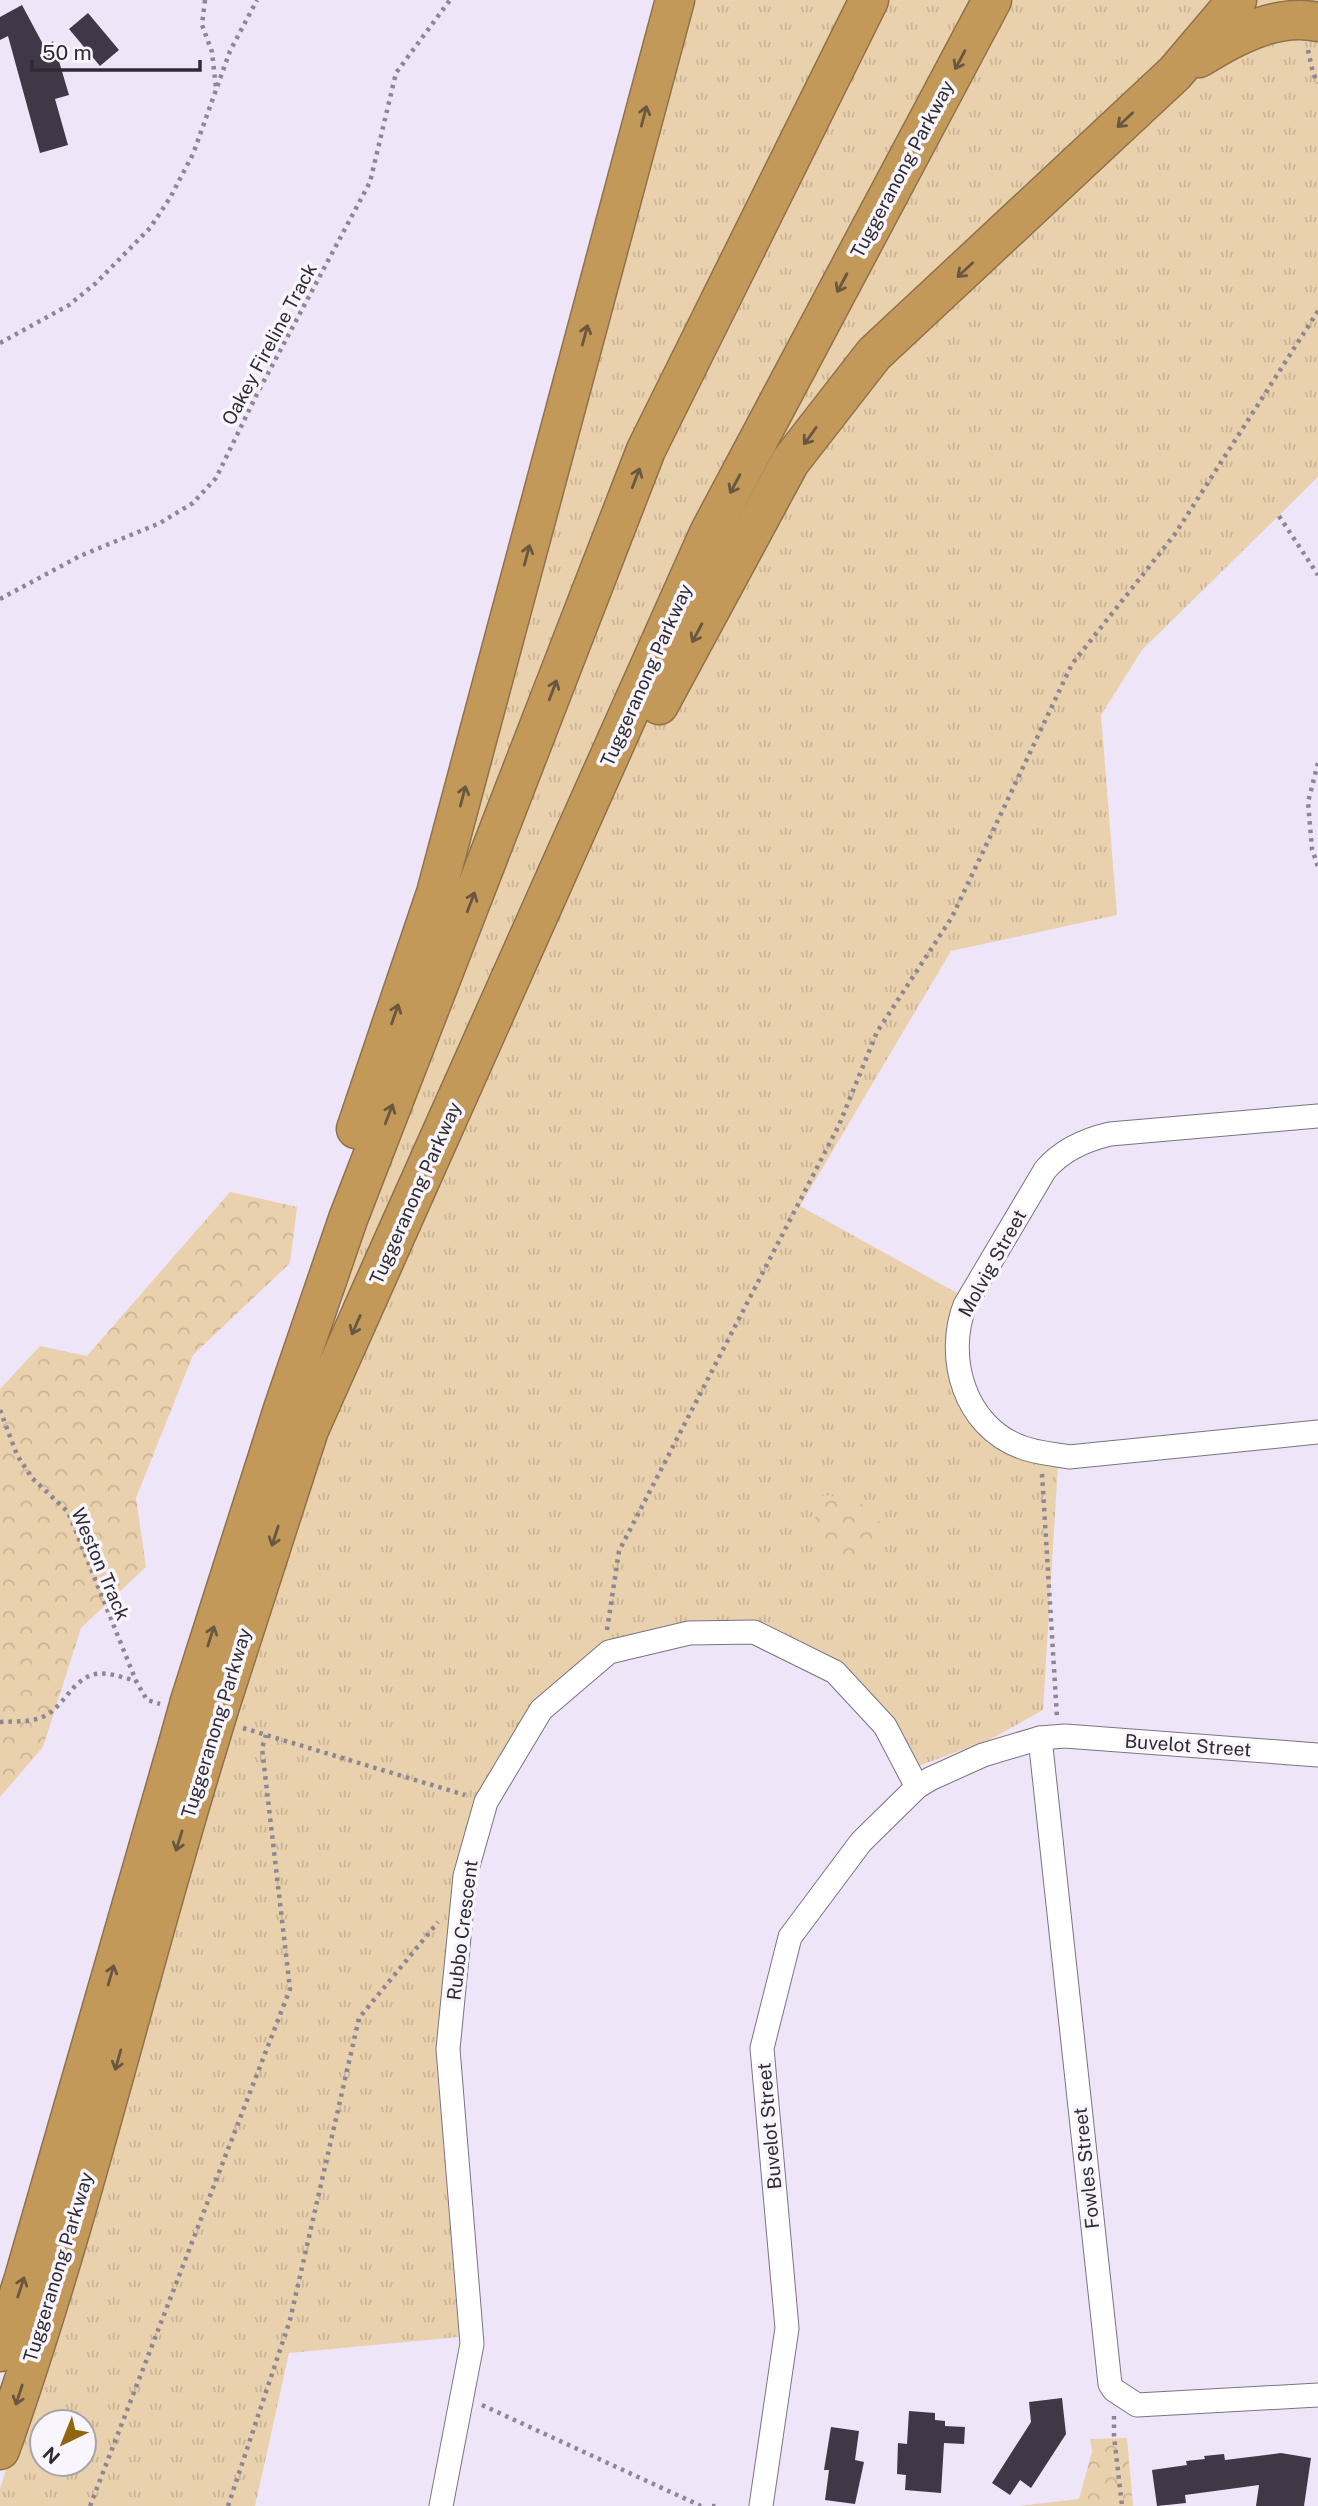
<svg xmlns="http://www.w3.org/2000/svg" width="1318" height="2506" font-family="'Public Sans',sans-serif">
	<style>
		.grass { fill: url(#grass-tufts); fill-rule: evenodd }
		.forest { fill: url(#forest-crowns) }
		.building { fill: #403847 }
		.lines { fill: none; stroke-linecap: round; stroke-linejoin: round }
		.minor-casing { stroke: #7b7282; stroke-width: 25 }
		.motorway-casing { stroke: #8f724b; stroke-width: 41 }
		.path { stroke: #8d8693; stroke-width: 4.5; stroke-dasharray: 3.5 5; stroke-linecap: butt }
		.minor { stroke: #fff; stroke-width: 23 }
		.motorway { stroke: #c29958; stroke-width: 38 }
		.motorway-bridge-casing { stroke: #8f724b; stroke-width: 41; stroke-linecap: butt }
		.motorway-bridge { stroke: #c29958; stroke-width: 38 }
		.oneway { stroke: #6a5741 }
		.labels { text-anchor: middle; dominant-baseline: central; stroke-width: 7; stroke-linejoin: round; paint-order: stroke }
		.street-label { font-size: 19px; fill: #2f2b32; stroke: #f9f5fd }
	</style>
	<defs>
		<pattern id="grass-tufts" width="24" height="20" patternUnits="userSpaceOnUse" patternTransform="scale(1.75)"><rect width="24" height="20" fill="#ead1ad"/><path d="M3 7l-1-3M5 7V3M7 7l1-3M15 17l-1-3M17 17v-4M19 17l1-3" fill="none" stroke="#c9b495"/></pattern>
		<pattern id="forest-crowns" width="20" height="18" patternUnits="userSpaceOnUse" patternTransform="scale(1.75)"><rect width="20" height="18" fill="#ead1ad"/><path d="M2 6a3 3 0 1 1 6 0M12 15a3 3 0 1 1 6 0" fill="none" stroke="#c9b495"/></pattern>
	</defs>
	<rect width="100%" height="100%" fill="#efe5f8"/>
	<!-- grass -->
	<path class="grass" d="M682,0h636v477l-176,173 -41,65 16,200 -166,36 -151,255 168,93 -7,84 26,60 71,22 -15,245 -54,30 -71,26 -27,-45 -136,-94 -148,19 -70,60 -83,171 -18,165 23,295 -170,16 -34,153h-255v-17l226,-736 97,-334 52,-313zM42,2422h42v42h-42z"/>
	<!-- forest -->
	<g class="forest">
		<path d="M230,1192l67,15 -7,56 -97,92 -57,143 10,69 -65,61 -38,119 -43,50v-408l40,-43 47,10z"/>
		<path d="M824,1495l25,4 3,3 13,3 -1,12 18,5 -11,39 -4,2 -59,-18 13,-48z"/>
		<path d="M1127,2438l6,68h-115l61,-7 13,-47 -2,-13z"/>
	</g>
	<!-- building -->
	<g class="building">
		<path d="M22,5l23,43 8,-7 16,54 -14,4 13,46 -28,8 -32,-117 -8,4v-23z"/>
		<path d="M88,13l31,37 -19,16 -31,-37z"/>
		<path d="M1062,2398l4,36 -35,54 -11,-8 -10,15 -18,-12 39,-61 -2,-20z"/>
		<path d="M909,2411l26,2v7l10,1v5l20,1 -1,17 -20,-1 -3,50 -36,-3 1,-15 -9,-1 1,-31 9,1z"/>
		<path d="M831,2427l28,4 -4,29 9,2 -9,42 -30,-4 4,-30h-5z"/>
		<path d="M1281,2453l30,5 -7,48h-48l3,-21 -74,10 1,8 -29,3 -5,-36 35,-5 -1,-4 19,-2 -1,-3 20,-2 1,6z"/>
	</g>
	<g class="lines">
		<defs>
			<g id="minor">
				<path d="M1318,1116l-208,18c-26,6 -48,16 -65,36l-80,135c-20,52 -1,121 56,142 15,6 32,7 48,10l249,-25"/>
				<path d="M1040,1738l70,646 4,6 23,15 181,-10"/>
				<path d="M441,2506l31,-162 -24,-295 17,-173 21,-74 55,-92 68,-58 80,-19 65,-1 81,40 50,54 32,61"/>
				<path d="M761,2506l26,-178 -25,-280 28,-111 71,-95 56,-55 13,-8 53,-24 57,-17 25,-2 253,19"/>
			</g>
			<g id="motorway">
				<path d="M1199,58c35,-22 78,-45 119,-36"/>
				<path d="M659,705l131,-243 84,-108 301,-281 62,-73"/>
				<path d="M356,1129l80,-236 239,-893"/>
				<path d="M190,1701l93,-292 65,-190 298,-769 223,-450"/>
				<path d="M219,1709l90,-279 400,-897 283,-533"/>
				<path d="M0,2352l24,-74 154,-534"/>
				<path d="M0,2450c81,-228 135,-466 206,-698"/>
			</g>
		</defs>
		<!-- minor casing -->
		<use href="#minor" class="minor-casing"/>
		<!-- motorway casing -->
		<use href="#motorway" class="motorway-casing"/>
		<!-- path -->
		<g class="path">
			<path d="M205,0l-3,25 10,27 4,36"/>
			<path d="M1308,50l5,23 5,10"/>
			<path d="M0,343l69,-38 27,-22 54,-55 20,-30 23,-44 37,-103 27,-51"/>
			<path d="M1279,516l39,59"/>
			<path d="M0,599l80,-43 80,-33 33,-20 23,-25 41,-84 113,-212 26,-109 54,-73"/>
			<path d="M1318,763l-10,39 4,47 6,18"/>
			<path d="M0,1410l17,45 15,23 36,34 68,169 11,19 13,4"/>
			<path d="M1042,1474l15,243"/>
			<path d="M607,1630l12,-79 220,-426 38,-93 75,-115 120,-253 103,-130 143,-223"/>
			<path d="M0,1722c16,-1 34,1 48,-8 8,-5 14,-13 20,-20 23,-28 36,-22 68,-13"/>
			<path d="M243,1728l222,67"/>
			<path d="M482,2405l219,101"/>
			<path d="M1114,2416v20l8,70"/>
			<path d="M90,2506l200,-517 -28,-241 4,-13"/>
			<path d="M228,2506l62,-186 69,-302 79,-96"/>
			<path d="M712,2506h6"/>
		</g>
		<!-- minor -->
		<use href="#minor" class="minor"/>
		<!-- motorway -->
		<use href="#motorway" class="motorway"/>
		<defs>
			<g id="motorway-bridge">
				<path d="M178,1744l12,-43"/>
				<path d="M206,1752l13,-43"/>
			</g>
		</defs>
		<!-- motorway-bridge casing -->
		<use href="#motorway-bridge" class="motorway-bridge-casing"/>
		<!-- motorway-bridge -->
		<use href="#motorway-bridge" class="motorway-bridge"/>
	</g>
	<!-- one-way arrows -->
	<defs><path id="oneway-shaft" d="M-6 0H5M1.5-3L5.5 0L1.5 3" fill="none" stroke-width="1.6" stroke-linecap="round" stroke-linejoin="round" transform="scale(1.75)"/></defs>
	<g class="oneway">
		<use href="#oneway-shaft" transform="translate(960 60) rotate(118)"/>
		<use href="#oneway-shaft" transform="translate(644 116) rotate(-75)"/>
		<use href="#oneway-shaft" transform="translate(1125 120) rotate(137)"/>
		<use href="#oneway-shaft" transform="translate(965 270) rotate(137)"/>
		<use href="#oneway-shaft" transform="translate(842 283) rotate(118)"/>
		<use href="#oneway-shaft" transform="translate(585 335) rotate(-75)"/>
		<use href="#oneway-shaft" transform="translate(810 436) rotate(126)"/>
		<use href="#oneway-shaft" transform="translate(636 478) rotate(-69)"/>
		<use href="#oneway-shaft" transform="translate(735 484) rotate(118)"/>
		<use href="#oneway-shaft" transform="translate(527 555) rotate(-75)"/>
		<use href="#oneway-shaft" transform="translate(697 633) rotate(118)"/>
		<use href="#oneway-shaft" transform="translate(553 690) rotate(-69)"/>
		<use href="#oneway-shaft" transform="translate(463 796) rotate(-75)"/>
		<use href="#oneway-shaft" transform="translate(471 902) rotate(-69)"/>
		<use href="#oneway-shaft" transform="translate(395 1014) rotate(-71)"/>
		<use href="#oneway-shaft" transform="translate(389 1114) rotate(-69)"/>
		<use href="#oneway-shaft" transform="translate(356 1325) rotate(114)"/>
		<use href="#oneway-shaft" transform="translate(275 1536) rotate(108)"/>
		<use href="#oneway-shaft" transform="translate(211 1636) rotate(-72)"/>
		<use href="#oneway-shaft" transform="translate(179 1841) rotate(107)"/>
		<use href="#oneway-shaft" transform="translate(111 1975) rotate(-74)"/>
		<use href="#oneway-shaft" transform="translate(118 2060) rotate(106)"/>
		<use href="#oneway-shaft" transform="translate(21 2287) rotate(-72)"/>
		<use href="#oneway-shaft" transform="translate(19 2395) rotate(108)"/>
	</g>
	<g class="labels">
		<!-- street labels -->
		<g class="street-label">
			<text transform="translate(902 169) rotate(-62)">Tuggeranong Parkway</text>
			<text transform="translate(269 344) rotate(-62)">Oakey Fireline Track</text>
			<text transform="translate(646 675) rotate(-66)">Tuggeranong Parkway</text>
			<text transform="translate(415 1193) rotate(-66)">Tuggeranong Parkway</text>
			<text transform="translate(992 1263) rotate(-61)">Molvig Street</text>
			<text transform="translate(101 1564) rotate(67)">Weston Track</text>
			<text transform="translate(216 1723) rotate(-73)">Tuggeranong Parkway</text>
			<text transform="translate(1188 1745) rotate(4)">Buvelot Street</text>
			<text transform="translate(462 1930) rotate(-83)">Rubbo Crescent</text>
			<text transform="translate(769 2126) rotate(-95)">Buvelot Street</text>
			<text transform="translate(1086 2168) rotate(-96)">Fowles Street</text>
			<text transform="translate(58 2267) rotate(-73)">Tuggeranong Parkway</text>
		</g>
	</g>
	<!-- north arrow -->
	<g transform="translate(63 2443) rotate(223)"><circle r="33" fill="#f9f5fd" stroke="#a8a4ac" stroke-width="2"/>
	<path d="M0-5L12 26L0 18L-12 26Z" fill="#926510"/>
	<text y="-10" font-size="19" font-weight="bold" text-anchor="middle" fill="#2f2b32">N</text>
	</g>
	<!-- scale -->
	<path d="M32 60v10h168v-10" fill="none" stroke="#2f2b32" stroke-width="3.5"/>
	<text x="42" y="60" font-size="21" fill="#2f2b32" stroke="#f9f5fd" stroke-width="5" paint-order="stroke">50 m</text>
</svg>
